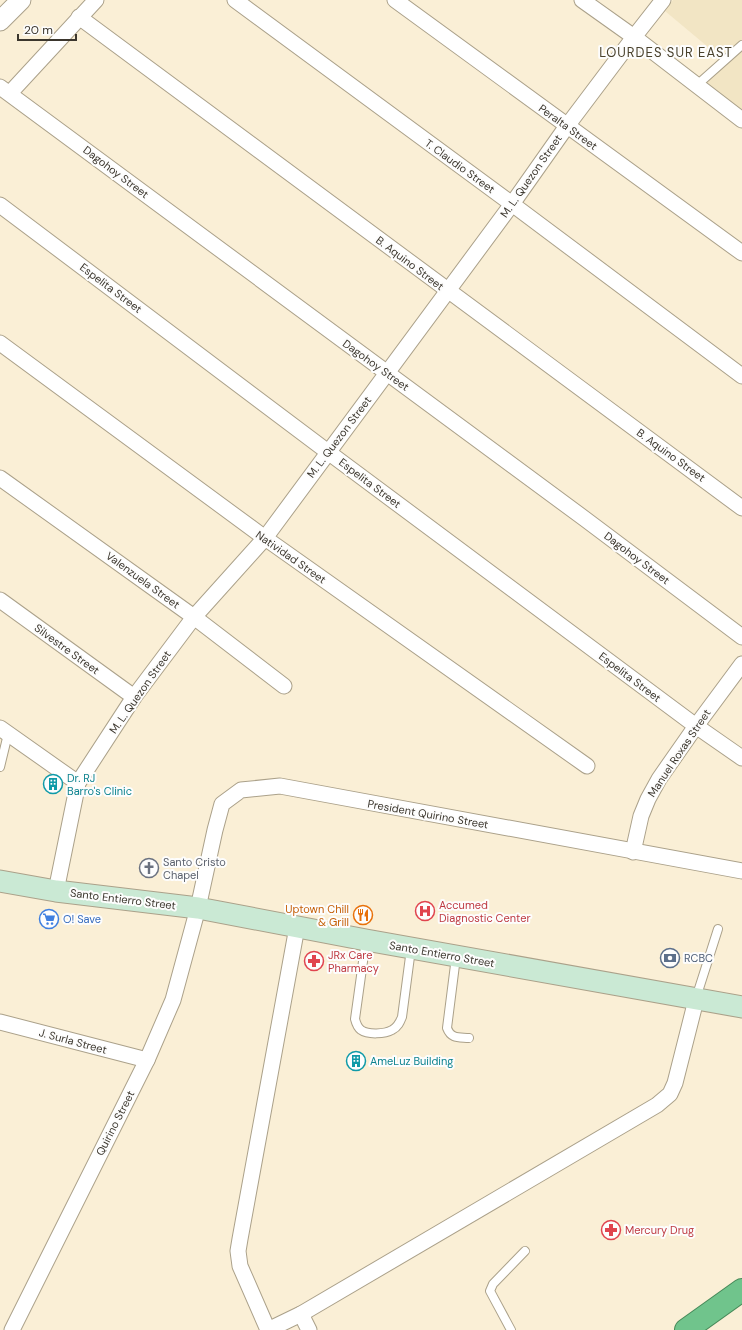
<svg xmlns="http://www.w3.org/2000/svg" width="742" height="1330" font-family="'DM Sans',sans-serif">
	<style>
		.built { fill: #f2e5c4 }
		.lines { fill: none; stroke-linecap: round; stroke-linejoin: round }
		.service-casing { stroke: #aba18a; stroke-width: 10 }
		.minor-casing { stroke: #aba18a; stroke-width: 17 }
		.tertiary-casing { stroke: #aba18a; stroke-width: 21 }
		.secondary-casing { stroke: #aba18a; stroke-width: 23 }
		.trunk-casing { stroke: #478959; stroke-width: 24 }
		.service { stroke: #fff; stroke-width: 8 }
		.minor { stroke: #fff; stroke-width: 15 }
		.tertiary { stroke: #fff; stroke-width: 19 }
		.secondary { stroke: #cae9d4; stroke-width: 21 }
		.trunk { stroke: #70c48c; stroke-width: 22 }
		.labels { text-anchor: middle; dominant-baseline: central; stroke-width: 4; stroke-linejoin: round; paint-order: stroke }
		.street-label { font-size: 11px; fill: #3b362d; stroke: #fdfdfd }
		.culture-label { font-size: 11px; fill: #0d838f; stroke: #fdfdfd; text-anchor: start }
		.worship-label { font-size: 11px; fill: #5b616d; stroke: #fdfdfd; text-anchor: start }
		.health-label { font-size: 11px; fill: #be3a42; stroke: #fdfdfd; text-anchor: start }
		.food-label { font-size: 11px; fill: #c56008; stroke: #fdfdfd; text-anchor: end }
		.shop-label { font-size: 11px; fill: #366cbe; stroke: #fdfdfd; text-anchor: start }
		.service-label { font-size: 11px; fill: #4e5e75; stroke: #fdfdfd; text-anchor: start }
		.quarter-label { font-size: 13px; letter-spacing: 1px; fill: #49412c; stroke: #fdfdfd }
	</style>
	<rect width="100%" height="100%" fill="#faefd6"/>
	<!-- built -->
	<path class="built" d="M673,0h69v110l-38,-29 16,-24 -55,-46z"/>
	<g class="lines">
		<defs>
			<g id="service">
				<path d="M697,85l45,-40"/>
				<path d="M0,767l8,-33"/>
				<path d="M366,940l-11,79c1,4 2,8 6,11 7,5 24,4 31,0 6,-3 8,-8 10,-13l9,-68"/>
				<path d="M456,957l-9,71c4,11 12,9 22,10"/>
				<path d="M696,998l22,-69"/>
				<path d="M511,1330l-21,-39 3,-7 32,-33"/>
			</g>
			<g id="minor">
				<path d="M235,0l277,204 230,172"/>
				<path d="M395,0l347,253"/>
				<path d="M582,0l52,37 108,83"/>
				<path d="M79,17l663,491"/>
				<path d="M0,87l585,432 157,118"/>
				<path d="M10,93l86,-93"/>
				<path d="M0,205l328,247 368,274 46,32"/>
				<path d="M0,343l265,195 322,228"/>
				<path d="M0,478l194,139 90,69"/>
				<path d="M0,600l134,97"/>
				<path d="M0,728l78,55"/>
				<path d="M633,852l8,-36 7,-17 11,-20 37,-53 46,-62"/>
				<path d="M56,891l22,-108 56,-86 60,-80 71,-79 247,-334 55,-78 67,-89 29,-37"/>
				<path d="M0,1022l147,38"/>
				<path d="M301,1314l8,16"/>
				<path d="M12,1330l135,-270 26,-60 25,-92 17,-78 7,-26 19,-14 39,-4 462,85"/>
				<path d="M268,1330l33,-16 356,-209 13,-11 5,-11 21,-83"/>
				<path d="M268,1330l-28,-64 -2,-15 2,-12 57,-312"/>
			</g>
			<path id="tertiary" d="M0,21l21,-21"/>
			<path id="secondary" d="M0,881l56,10 142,17 168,32 376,67"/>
			<path id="trunk" d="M686,1330l56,-40"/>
		</defs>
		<!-- service casing -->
		<use href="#service" class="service-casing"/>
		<!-- minor casing -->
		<use href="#minor" class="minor-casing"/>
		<!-- tertiary casing -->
		<use href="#tertiary" class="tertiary-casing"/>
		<!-- secondary casing -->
		<use href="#secondary" class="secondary-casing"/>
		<!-- trunk casing -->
		<use href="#trunk" class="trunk-casing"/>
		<!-- service -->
		<use href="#service" class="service"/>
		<!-- minor -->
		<use href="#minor" class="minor"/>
		<!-- tertiary -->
		<use href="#tertiary" class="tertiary"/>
		<!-- secondary -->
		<use href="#secondary" class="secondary"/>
		<!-- trunk -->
		<use href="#trunk" class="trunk"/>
	</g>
	<!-- icons -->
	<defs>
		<symbol id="building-ring" viewBox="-11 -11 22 22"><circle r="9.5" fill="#fdfdfd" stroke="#0f9aa8" stroke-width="1.5"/><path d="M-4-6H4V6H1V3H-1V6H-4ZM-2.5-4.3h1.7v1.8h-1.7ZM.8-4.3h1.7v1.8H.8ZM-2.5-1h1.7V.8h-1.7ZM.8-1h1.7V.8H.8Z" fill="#0f9aa8"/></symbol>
		<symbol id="church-ring" viewBox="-11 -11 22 22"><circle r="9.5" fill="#fdfdfd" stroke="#6b7280" stroke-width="1.5"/><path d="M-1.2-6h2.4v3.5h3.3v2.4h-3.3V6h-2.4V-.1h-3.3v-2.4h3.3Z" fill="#6b7280"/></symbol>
		<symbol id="hospital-ring" viewBox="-11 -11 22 22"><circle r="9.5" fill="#fdfdfd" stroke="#e0444e" stroke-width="1.5"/><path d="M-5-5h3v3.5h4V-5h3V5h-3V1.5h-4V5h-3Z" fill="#e0444e"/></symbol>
		<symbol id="restaurant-ring" viewBox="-11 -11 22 22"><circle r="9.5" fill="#fdfdfd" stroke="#e8710a" stroke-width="1.5"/><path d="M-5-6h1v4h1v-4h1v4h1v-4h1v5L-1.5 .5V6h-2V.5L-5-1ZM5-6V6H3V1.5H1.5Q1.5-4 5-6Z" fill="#e8710a"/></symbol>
		<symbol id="supermarket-ring" viewBox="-11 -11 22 22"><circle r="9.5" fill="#fdfdfd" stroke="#3f7fe0" stroke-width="1.5"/><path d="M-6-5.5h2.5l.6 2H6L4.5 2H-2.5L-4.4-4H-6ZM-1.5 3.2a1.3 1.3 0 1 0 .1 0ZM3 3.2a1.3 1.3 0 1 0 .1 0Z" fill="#3f7fe0"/></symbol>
		<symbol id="bank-ring" viewBox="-11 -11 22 22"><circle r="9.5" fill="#fdfdfd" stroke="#5c6f8a" stroke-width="1.5"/><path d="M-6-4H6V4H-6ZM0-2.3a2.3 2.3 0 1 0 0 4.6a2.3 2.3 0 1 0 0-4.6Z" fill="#5c6f8a"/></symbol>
		<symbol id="pharmacy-ring" viewBox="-11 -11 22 22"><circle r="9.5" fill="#fdfdfd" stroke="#e0444e" stroke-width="1.5"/><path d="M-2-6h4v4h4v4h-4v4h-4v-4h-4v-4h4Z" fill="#e0444e"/></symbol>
	</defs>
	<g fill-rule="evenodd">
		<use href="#building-ring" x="42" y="773" width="22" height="22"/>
		<use href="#church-ring" x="138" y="857" width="22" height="22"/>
		<use href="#hospital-ring" x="414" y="900" width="22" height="22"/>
		<use href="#restaurant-ring" x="352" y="904" width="22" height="22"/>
		<use href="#supermarket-ring" x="38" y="908" width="22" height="22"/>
		<use href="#bank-ring" x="659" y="947" width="22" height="22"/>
		<use href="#pharmacy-ring" x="303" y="950" width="22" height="22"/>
		<use href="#building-ring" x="345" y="1050" width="22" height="22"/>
		<use href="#pharmacy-ring" x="600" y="1219" width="22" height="22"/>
	</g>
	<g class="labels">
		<!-- street labels -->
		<g class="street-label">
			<text transform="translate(568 127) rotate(36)">Peralta Street</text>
			<text transform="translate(460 166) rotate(36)">T. Claudio Street</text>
			<text transform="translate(116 172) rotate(37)">Dagohoy Street</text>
			<text transform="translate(531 176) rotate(-55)">M. L. Quezon Street</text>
			<text transform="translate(410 263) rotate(37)">B. Aquino Street</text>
			<text transform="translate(111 288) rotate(37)">Espelita Street</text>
			<text transform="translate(376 365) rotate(36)">Dagohoy Street</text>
			<text transform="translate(339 437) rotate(-53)">M. L. Quezon Street</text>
			<text transform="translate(671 455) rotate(36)">B. Aquino Street</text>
			<text transform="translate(370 483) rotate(37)">Espelita Street</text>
			<text transform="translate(291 557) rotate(35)">Natividad Street</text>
			<text transform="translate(637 558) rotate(37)">Dagohoy Street</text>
			<text transform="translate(143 580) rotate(36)">Valenzuela Street</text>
			<text transform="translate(67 649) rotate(36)">Silvestre Street</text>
			<text transform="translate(630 677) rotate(37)">Espelita Street</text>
			<text transform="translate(140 692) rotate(-55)">M. L. Quezon Street</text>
			<text transform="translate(679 753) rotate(-56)">Manuel Roxas Street</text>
			<text transform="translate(428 814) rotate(10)">President Quirino Street</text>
			<text transform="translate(123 899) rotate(7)">Santo Entierro Street</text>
			<text transform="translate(442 954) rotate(10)">Santo Entierro Street</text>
			<text transform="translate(73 1041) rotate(15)">J. Surla Street</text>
			<text transform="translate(115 1123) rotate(-63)">Quirino Street</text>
		</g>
		<!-- culture labels -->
		<g class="culture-label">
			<text x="67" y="778">Dr. RJ<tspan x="67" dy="13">Barro's Clinic</tspan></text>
			<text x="370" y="1061">AmeLuz Building</text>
		</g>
		<!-- worship labels -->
		<g class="worship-label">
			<text x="163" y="862">Santo Cristo<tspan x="163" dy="13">Chapel</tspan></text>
		</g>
		<!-- health labels -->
		<g class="health-label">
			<text x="439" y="905">Accumed<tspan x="439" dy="13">Diagnostic Center</tspan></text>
			<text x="328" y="955">JRx Care<tspan x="328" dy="13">Pharmacy</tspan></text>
			<text x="625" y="1230">Mercury Drug</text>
		</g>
		<!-- food labels -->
		<g class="food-label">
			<text x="349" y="909">Uptown Chill<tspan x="349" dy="13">&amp; Grill</tspan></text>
		</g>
		<!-- shop labels -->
		<g class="shop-label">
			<text x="63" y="919">O! Save</text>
		</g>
		<!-- service labels -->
		<g class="service-label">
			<text x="684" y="958">RCBC</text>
		</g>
		<!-- quarter labels -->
		<g class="quarter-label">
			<text x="666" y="52">LOURDES SUR EAST</text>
		</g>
	</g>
	<!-- scale -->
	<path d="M18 34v6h58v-6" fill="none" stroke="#3b362d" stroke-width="2"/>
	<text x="24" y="34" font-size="12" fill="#3b362d" stroke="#fdfdfd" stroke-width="3" paint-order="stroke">20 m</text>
</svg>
